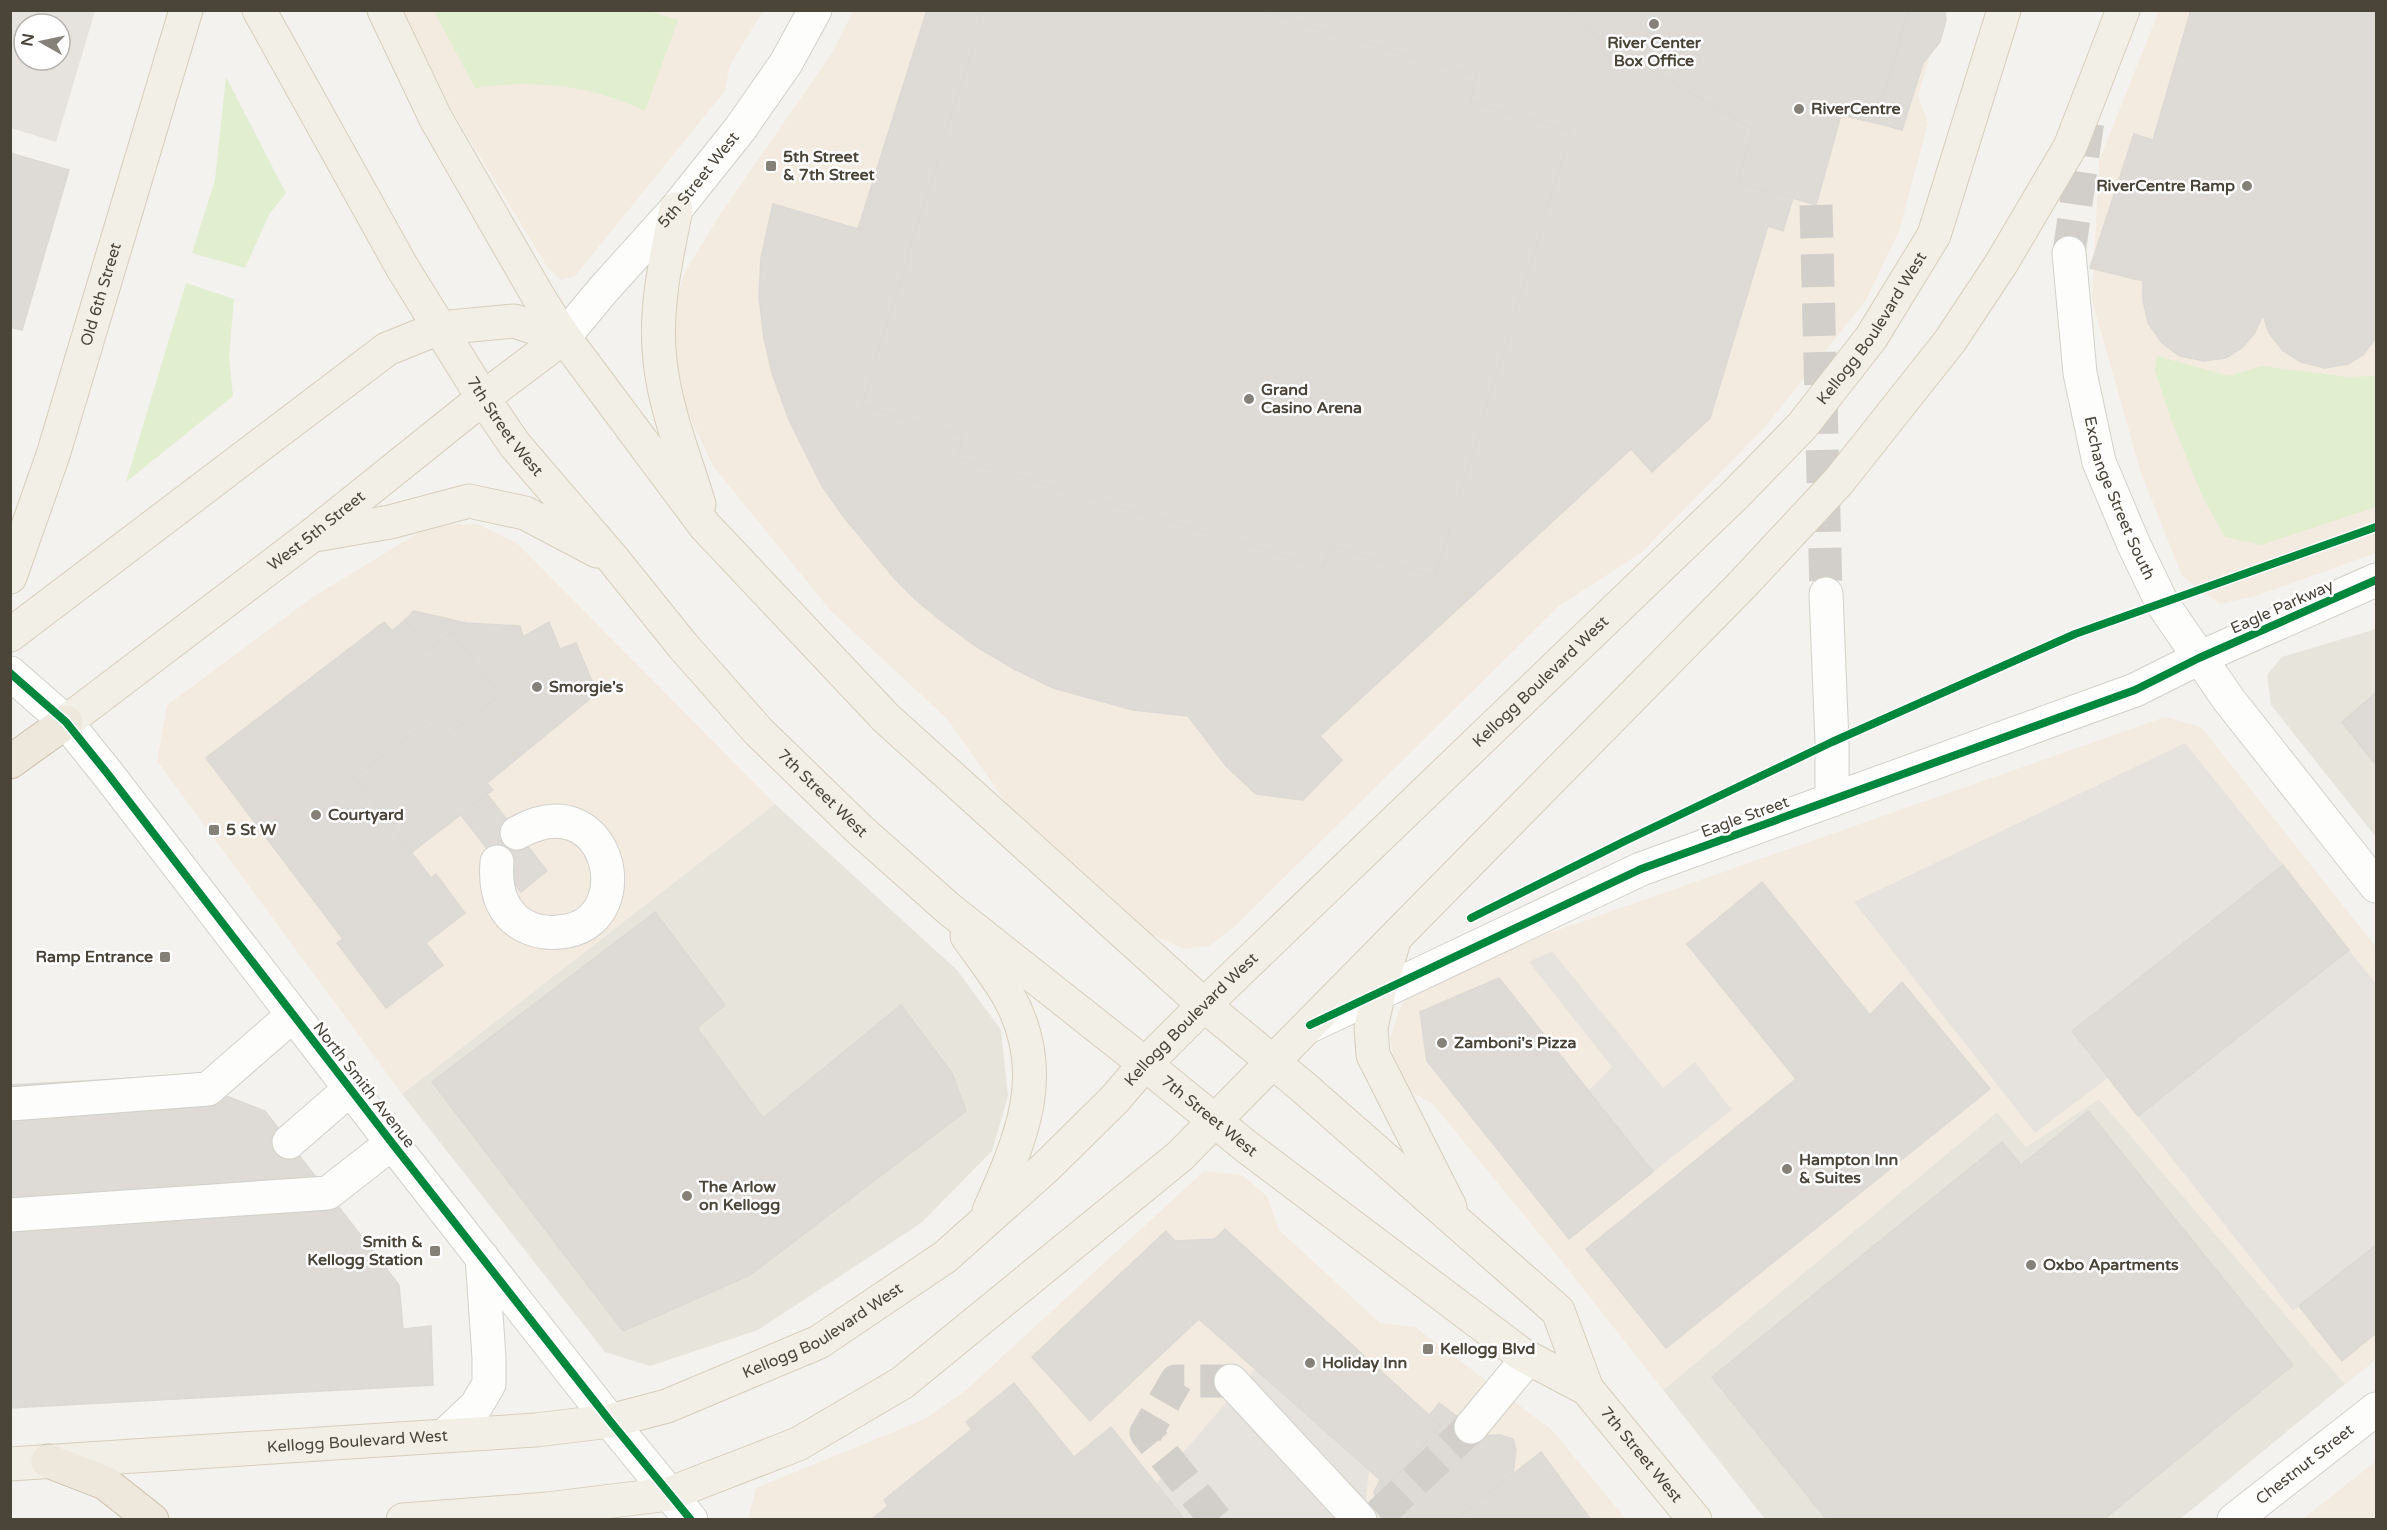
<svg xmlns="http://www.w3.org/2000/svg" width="2387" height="1530" font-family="'Varela Round',sans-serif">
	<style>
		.residential { fill: #e7e4dc }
		.commercial { fill: #f3ebdf }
		.green { fill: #e1eecf }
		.parking { fill: #e6e3df; fill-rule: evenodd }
		.building { fill: #dedbd6; stroke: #dcd9d4; stroke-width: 1.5 }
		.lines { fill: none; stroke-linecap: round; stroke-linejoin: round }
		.minor-tunnel { stroke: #d2cfca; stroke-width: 33; stroke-dasharray: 33 16; stroke-linecap: butt }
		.minor-casing { stroke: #d2d0cb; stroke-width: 35 }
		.major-casing { stroke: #d6cebb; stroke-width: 35 }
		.highway-casing { stroke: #ccbfa9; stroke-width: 35 }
		.minor { stroke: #fdfdfc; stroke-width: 33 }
		.major { stroke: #f2efe6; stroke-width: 33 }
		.highway { stroke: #ede8db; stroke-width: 33 }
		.cycleway-casing { stroke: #fff; stroke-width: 11 }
		.cycleway { stroke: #00873e; stroke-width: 8 }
		.poi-dot { fill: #868178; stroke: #fff; stroke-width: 2 }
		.labels { text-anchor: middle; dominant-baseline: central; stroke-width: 5; stroke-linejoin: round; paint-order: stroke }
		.poi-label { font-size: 16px; font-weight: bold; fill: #4b4439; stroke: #fff; text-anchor: start }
		.street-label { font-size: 16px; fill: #4b4439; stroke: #fff }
	</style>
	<rect width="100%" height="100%" fill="#f4f2ee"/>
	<!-- residential -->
	<g class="residential">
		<path d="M2376,629v208l-105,-132 -4,-30 15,-18z"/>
		<path d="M775,804l182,166 44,60 7,66 -16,55 -71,72 -163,107 -108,36 -45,-14 -203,-258z"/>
		<path d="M2099,1099l246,285 -166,136 -414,-1 -102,-129 334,-278 29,35z"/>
	</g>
	<!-- commercial -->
	<g class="commercial">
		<path d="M403,11h360l-33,54 -5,26 -150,185 -14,4 -14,-13 -95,-157z"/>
		<path d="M853,11h1090l-25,85 10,27 -29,108 -33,69 -101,127 -124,126 -82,53 -325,321 -25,19 -25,3 -32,-14 -137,-120 -67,-95 -117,-109 -118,-145 -33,-70 -10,-51 3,-34 12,-39 36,-59 111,-160z"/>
		<path d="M2159,11h217v542l-120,43 -36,8 -38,-28 -42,-106 -48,-170 7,-139z"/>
		<path d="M477,524l41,20 257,260 -373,290 -245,-333 10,-56 146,-108 118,-72z"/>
		<path d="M2165,717l36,10 175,220v413l-31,24 -246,-285 -73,48 -29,-35 -334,278 -104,-132 -126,-154 -24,-13 -14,-26 -5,-27 10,-30 15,-22 126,-50z"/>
		<path d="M1204,1171l38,4 25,21 12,34 101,93 35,4 137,103 74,89 -878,1 8,-32 169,-69 40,-28z"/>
		<path d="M2376,1461v58h-73z"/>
	</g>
	<!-- green -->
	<g class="green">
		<path d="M645,10l33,10 -33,91c-54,-26 -111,-32 -170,-23l-41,-77z"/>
		<path d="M226,77l60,116 -16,20 -25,55 -53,-15 23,-73z"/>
		<path d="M186,283l48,16 -5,58 4,39 -107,86z"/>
		<path d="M2157,356l72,20 33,-10 86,11 28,-1v131l-115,38 -36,-8 -22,-39 -33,-81 -15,-47z"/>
	</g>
	<!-- parking -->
	<g class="parking">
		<path d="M10,11h85l-39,131 -45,-14zM24,24h36v36h-36z"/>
		<path d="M2185,743l98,122 -174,212 -74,56 -181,-231z"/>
		<path d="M2349,950l27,34v261l-83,66 -155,-195z"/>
		<path d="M1552,951l111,137 32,-26 37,48 -79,62 -64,-82 23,-23 -83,-105z"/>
		<path d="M1255,1369l114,102 -3,27 8,21h-189l-29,-35z"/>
	</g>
	<!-- building -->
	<g class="building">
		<path d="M927,10h635l53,39 138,80 -15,53 55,16 -10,33 -15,-5 -58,192 -58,54 -21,-23 -311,287 22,24 -39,40 -47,-6 -30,-28 -38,-50 -55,-6 -80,-22 -37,-18 -39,-23 -33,-24 -28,-23 -21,-21 -52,-63 -21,-30 -33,-66 -17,-47 -8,-35 -5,-41 2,-39 12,-54 85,25z"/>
		<path d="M984,10h273l219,66 -6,26 101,29 -136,445 -104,-30 -8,21 -366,-109 5,-22 -100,-31z"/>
		<path d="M1562,10h347l-33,113 -35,-8 -25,90 -78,-23 15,-53 -138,-80z"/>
		<path d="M1909,10h36l1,10 -6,22 -17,21 -21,67 -26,-7z"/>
		<path d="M2191,10h185v328l-13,17 -15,9 -23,4 -24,-6 -18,-11 -14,-18 -6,-18 -9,19 -12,14 -16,10 -22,3 -24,-5 -18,-13 -14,-20 -5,-23v-19l-53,-13 44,-134 19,6z"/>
		<path d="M10,153l59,17 -47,160 -12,-3z"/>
		<path d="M414,611l52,12 54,3 3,11 26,-15 11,27 16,-6 21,50 -110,90 6,7 -81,62 -58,-75 72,-54 14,17 60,-45 -48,-63 -24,18 -23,-30z"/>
		<path d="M405,620l23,30 24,-18 48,63 -60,45 -14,-17 -72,54 77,101 5,-4 29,39 -39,30 17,22 -57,43 -49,-65 6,-4 -137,-181 178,-136 8,9z"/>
		<path d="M2376,693v72l-34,-43z"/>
		<path d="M487,794l60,77 -26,21 -60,-77z"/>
		<path d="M2283,865l66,85 -211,166 -66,-85z"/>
		<path d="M1762,882l108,133 32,-33 88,107 -324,259 -80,-99 210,-170 -109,-135z"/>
		<path d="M655,912l70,93 -28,23 66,90 138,-113 51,68 14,38 -216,164 -127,56 -191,-249z"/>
		<path d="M1499,978l154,194 -84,67 -142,-178 -7,-49z"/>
		<path d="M175,1076l90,35 134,174 4,44 28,-3 2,59 -423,23v-323z"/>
		<path d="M2088,1111l205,254 -190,155h-276l-115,-143 290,-235 19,23z"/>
		<path d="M1225,1229l215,196 -52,62 -189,-168 -109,102 -58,-64 134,-126 9,10 40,-2z"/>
		<path d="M2376,1245v88l-34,28 -43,-55z"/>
		<path d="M1014,1383l60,74 37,-30 74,93h-314l17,-14 -4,-6 88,-71 -6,-7z"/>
		<path d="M1439,1403l32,24 4,9 25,-1 13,4 3,11 -3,24 -58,46h-72l-4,-5 -5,-23 6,-12 8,7 52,-62 -11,-9z"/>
		<path d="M1541,1452l50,68h-136l58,-46z"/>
	</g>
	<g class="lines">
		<!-- minor-tunnel -->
		<g class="minor-tunnel">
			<path d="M1816,205l10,389"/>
			<path d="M2069,253l20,-140"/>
			<path d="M1379,1515l92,-88"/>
			<path d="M1216,1520l-70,-87 30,-52h55"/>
		</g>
		<defs>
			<g id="minor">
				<path id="s1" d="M2069,253l11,120 19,89 35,83 28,58 67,97 147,186"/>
				<path id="s2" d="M564,337l39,-47 73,-81 64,-80 46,-66 29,-53"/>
				<path d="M1826,594l6,148v58"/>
				<path d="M10,673l56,49 41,51 285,370 218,278 81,99"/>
				<path d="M497,862c-2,24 2,49 26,63 14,8 28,9 44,6 74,-14 41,-150 -50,-98"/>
				<path d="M1312,1025l329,-156 494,-179 64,-32 177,-78"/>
				<path d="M10,1104l198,-15 85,-74"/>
				<path d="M289,1142l61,-53"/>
				<path d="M10,1215l318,-22 64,-50"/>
				<path d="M1231,1381l129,139"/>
				<path d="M1471,1427l57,-69"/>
				<path d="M445,1435l31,-29 13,-22v-27l-7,-100"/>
				<path id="s3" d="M2234,1520l142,-111"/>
			</g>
			<g id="major">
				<path id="s4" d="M259,10l143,257 81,131 32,47 98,114 70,87 75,85 102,99 89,79 196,155 102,83 274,207 66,35"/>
				<path id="s5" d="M384,10l52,109 102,177 26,41 141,189 181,192 318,287 98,81 256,225 29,78 108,131"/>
				<path d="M676,209c-10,50 -22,101 -16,152 5,48 25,97 39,143"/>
				<path d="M315,535l75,-13 79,-21 56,12 72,38"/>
				<path id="s6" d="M10,577l43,-122 133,-445"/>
				<path d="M10,635l377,-286 52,-21 75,-7 50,16"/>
				<path id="s7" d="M66,722l245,-186 172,-138 81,-61"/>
				<path d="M967,936c14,20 30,40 42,61 42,76 12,142 -20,214"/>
				<path d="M1393,944l-14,47 -8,37 2,27 77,152"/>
				<path id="s8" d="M10,1464l526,-34 74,-9 57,-15 152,-64 126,-85 100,-89 69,-68 31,-36 59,-59 531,-510 67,-69 69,-88 63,-103 70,-225"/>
				<path d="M403,1520l144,-11 122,-15 129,-50 104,-61 278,-227 561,-570 98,-105 111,-140 51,-77 69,-117 53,-137"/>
			</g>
			<g id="highway">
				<path d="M10,762l56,-40"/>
				<path d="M48,1461l57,22 47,37"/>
			</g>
		</defs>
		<!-- minor casing -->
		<use href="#minor" class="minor-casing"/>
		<!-- major casing -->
		<use href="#major" class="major-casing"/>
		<!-- highway casing -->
		<use href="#highway" class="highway-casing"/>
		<!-- minor -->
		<use href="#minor" class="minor"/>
		<!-- major -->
		<use href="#major" class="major"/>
		<!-- highway -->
		<use href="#highway" class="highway"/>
		<defs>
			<g id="cycleway">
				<path d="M10,673l56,49 41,51 285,370 218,278 81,99"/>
				<path d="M1471,918l154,-77 207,-99 243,-108 301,-107"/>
				<path d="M1310,1025l331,-156 494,-179 64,-32 177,-78"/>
			</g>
		</defs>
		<!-- cycleway casing -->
		<use href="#cycleway" class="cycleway-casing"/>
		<!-- cycleway -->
		<use href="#cycleway" class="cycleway"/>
	</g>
	<!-- markers -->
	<g class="poi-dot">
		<circle cx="1654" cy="24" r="6"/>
		<circle cx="1799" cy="109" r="6"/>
		<rect x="765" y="160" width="12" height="12" rx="3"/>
		<circle cx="2247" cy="186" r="6"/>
		<circle cx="1249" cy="399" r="6"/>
		<circle cx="537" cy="687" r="6"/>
		<circle cx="316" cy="815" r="6"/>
		<rect x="208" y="824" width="12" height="12" rx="3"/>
		<rect x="159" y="951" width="12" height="12" rx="3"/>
		<circle cx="1442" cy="1043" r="6"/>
		<circle cx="1787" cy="1169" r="6"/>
		<circle cx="687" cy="1196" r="6"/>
		<rect x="429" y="1245" width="12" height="12" rx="3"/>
		<circle cx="2031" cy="1265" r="6"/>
		<rect x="1422" y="1343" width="12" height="12" rx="3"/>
		<circle cx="1310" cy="1363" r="6"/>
	</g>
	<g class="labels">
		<!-- poi labels -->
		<g class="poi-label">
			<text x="1654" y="43" text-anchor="middle">River Center<tspan x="1654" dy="18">Box Office</tspan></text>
			<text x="1811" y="109">RiverCentre</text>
			<text x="783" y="157">5th Street<tspan x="783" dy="18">&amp; 7th Street</tspan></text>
			<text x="2235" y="186" text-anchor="end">RiverCentre Ramp</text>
			<text x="1261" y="390">Grand<tspan x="1261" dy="18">Casino Arena</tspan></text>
			<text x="549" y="687">Smorgie's</text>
			<text x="328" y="815">Courtyard</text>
			<text x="226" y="830">5 St W</text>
			<text x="153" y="957" text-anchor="end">Ramp Entrance</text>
			<text x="1454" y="1043">Zamboni's Pizza</text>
			<text x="1799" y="1160">Hampton Inn<tspan x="1799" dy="18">&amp; Suites</tspan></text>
			<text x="699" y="1187">The Arlow<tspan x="699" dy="18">on Kellogg</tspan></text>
			<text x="423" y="1242" text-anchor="end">Smith &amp;<tspan x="423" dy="18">Kellogg Station</tspan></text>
			<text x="2043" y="1265">Oxbo Apartments</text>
			<text x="1440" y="1349">Kellogg Blvd</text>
			<text x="1322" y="1363">Holiday Inn</text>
		</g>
		<!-- street labels -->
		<g class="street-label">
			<text stroke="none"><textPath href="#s2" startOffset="207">5th Street West</textPath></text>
			<text stroke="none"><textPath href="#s6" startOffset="297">Old 6th Street</textPath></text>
			<text stroke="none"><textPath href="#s8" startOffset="2292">Kellogg Boulevard West</textPath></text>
			<text stroke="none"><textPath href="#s4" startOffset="484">7th Street West</textPath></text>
			<text stroke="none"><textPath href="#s1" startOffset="252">Exchange Street South</textPath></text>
			<text stroke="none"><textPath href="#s7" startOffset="315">West 5th Street</textPath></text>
			<text transform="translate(2282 607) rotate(-24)">Eagle Parkway</text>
			<text stroke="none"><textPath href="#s8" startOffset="1806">Kellogg Boulevard West</textPath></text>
			<text stroke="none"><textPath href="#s4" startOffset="970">7th Street West</textPath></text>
			<text transform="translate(1745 817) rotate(-20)">Eagle Street</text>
			<text stroke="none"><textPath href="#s8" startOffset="1320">Kellogg Boulevard West</textPath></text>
			<text transform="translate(364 1085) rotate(52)">North Smith Avenue</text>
			<text stroke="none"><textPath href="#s4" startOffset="1474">7th Street West</textPath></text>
			<text stroke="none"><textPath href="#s8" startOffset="834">Kellogg Boulevard West</textPath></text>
			<text stroke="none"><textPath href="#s8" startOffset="348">Kellogg Boulevard West</textPath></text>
			<text stroke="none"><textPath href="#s5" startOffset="1938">7th Street West</textPath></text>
			<text stroke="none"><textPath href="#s3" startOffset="90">Chestnut Street</textPath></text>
		</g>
	</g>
	<!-- border -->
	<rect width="2387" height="1530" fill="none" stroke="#4b4439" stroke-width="24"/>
	<!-- north arrow -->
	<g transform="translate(42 42) rotate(279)"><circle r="28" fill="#ffffff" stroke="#b7b4b0" stroke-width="1.5"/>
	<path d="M0-4.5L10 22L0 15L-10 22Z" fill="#868178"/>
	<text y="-9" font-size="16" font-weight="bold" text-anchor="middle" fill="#4b4439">N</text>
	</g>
</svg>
